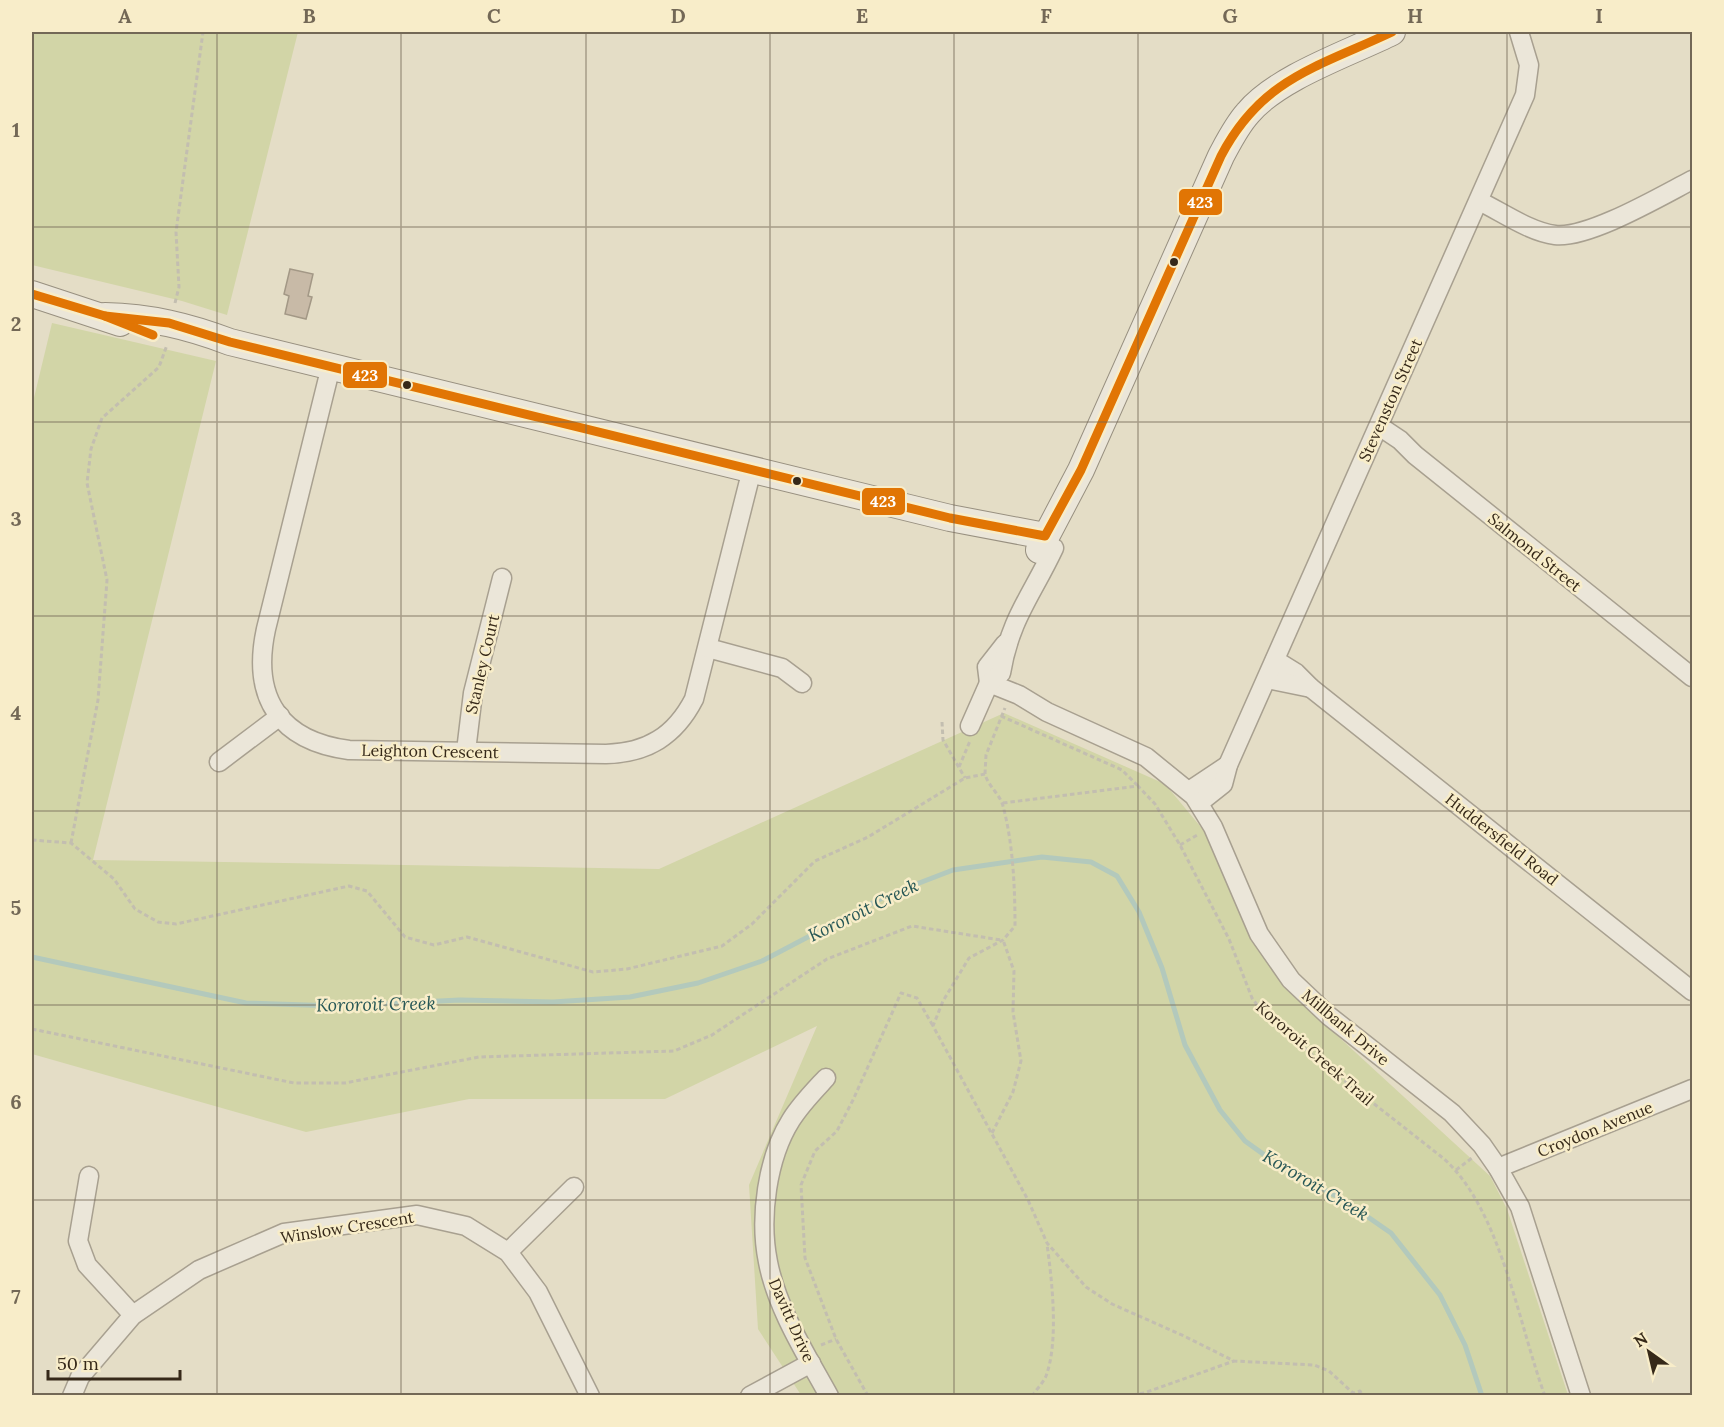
<svg xmlns="http://www.w3.org/2000/svg" width="1724" height="1427" font-family="Lora,serif">
	<style>
		.green { fill: #d2d5a7 }
		.lines { fill: none; stroke-linecap: round; stroke-linejoin: round }
		.stream { stroke: #b3c9bc; stroke-width: 5 }
		.building { fill: #c8baa7; stroke: #a39886; stroke-width: 1.5 }
		.street-casing { stroke: #a8a090; stroke-width: 21 }
		.secondary-casing { stroke: #989080; stroke-width: 28 }
		.path { stroke: #c3beb0; stroke-width: 3; stroke-dasharray: 4.5 3; stroke-linecap: butt }
		.street { stroke: #ebe6d9; stroke-width: 18 }
		.secondary { stroke: #ebe6d9; stroke-width: 26 }
		.bus-1-casing { stroke: #f8edc9; stroke-width: 14 }
		.bus-1 { stroke: #e17504; stroke-width: 9 }
		.grid { fill: none; stroke: #736856; stroke-width: 1.5; stroke-opacity: 0.55 }
		.bus-dot { fill: #362919; stroke: #f8edc9; stroke-width: 2 }
		.labels { text-anchor: middle; dominant-baseline: central; stroke-width: 5; stroke-linejoin: round; paint-order: stroke }
		.street-label { font-size: 16px; fill: #362919; stroke: #f8edc9 }
		.water-label { font-size: 18px; font-style: italic; fill: #275756; stroke: #f8edc9 }
		.line-badge { stroke: #f8edc9; stroke-width: 2 }
		.badge-label { font-size: 16px; text-anchor: middle; font-weight: bold; fill: #fff }
		.neatline { fill: none; stroke: #736856; stroke-width: 2 }
		.grid-label { font-size: 20px; text-anchor: middle; font-weight: bold; fill: #736856 }
	</style>
	<rect width="100%" height="100%" fill="#e4ddc6"/>
	<!-- green -->
	<g class="green">
		<path d="M32,32h266l-71,283 -45,-14 -150,-36z"/>
		<path d="M52,323l164,38 -123,499 566,9 345,-156 161,71 45,54 42,101 53,67 185,170 17,33 61,186h-767l-43,-66 -9,-144 68,-159 -152,73h-196l-163,33 -274,-78v-648z"/>
	</g>
	<g class="lines">
		<!-- stream -->
		<path class="stream" d="M32,957l214,46 91,3 123,-6 93,2 77,-5 68,-14 64,-22 126,-66 65,-25 89,-13 49,5 26,14 22,36 23,56 23,77 35,65 25,31 39,28 58,30 49,34 49,62 25,50 17,51"/>
	</g>
	<!-- building -->
	<path class="building" d="M290,269l23,5 -5,22 4,1 -6,22 -21,-5 4,-18 -5,-2z"/>
	<g class="lines">
		<defs>
			<g id="street">
				<path d="M1479,201c23,11 51,31 76,34 33,4 106,-39 137,-55"/>
				<path d="M331,366l-65,263c-15,69 14,112 83,121l257,4c41,-1 69,-18 88,-55l58,-230"/>
				<path d="M1379,426l21,14 15,15 277,222"/>
				<path d="M708,648l74,20 20,15"/>
				<path d="M1275,660l21,13 15,15 381,303"/>
				<path d="M1267,679l44,9"/>
				<path d="M989,683l30,12 28,17 99,45 48,39 19,31 46,107 32,46 38,36 123,97 30,32 16,23 22,39 61,189"/>
				<path d="M989,683l-2,-16 18,-23"/>
				<path d="M970,726l19,-43 12,-10c9,-54 31,-78 53,-125"/>
				<path d="M466,751l7,-58 29,-115"/>
				<path d="M219,762l61,-46"/>
				<path d="M1189,791l39,-26"/>
				<path d="M1199,803l24,-19 5,-19 297,-670 4,-30 -10,-33"/>
				<path d="M826,1078c-12,13 -25,26 -35,42 -24,38 -32,98 -23,142 9,47 38,92 61,134"/>
				<path d="M1498,1168l194,-79"/>
				<path d="M89,1176l-11,65 9,24 46,50"/>
				<path d="M508,1252l66,-65"/>
				<path d="M72,1396l8,-19 53,-62 66,-45 85,-37 133,-18 49,11 42,26 30,40 52,104"/>
				<path d="M750,1396l61,-33"/>
			</g>
			<g id="secondary">
				<path d="M32,294l88,29"/>
				<path d="M105,316c45,1 83,10 125,26l720,176 95,18"/>
				<path d="M1039,550l42,-80 140,-314c8,-15 16,-31 27,-43 30,-36 102,-60 144,-81"/>
			</g>
		</defs>
		<!-- street casing -->
		<use href="#street" class="street-casing"/>
		<!-- secondary casing -->
		<use href="#secondary" class="secondary-casing"/>
		<!-- path -->
		<g class="path">
			<path d="M175,303l4,-16 -3,-55 27,-200"/>
			<path d="M1001,716l121,54 16,16"/>
			<path d="M942,722l1,18 22,38"/>
			<path d="M959,767l11,-26"/>
			<path d="M985,774l1,-19 19,-47"/>
			<path d="M1003,803l135,-17 17,18 25,41 49,94 23,59 8,11 57,50 126,99c58,51 75,165 102,238"/>
			<path d="M32,840l39,3 43,36 21,30 23,13 18,2 173,-38 18,5 38,46 29,8 33,-8 126,35 34,-3 95,-23 30,-22 63,-63 53,-24 97,-59 20,-4c3,12 15,20 18,32 10,37 12,81 12,120l-12,14 -34,18 -26,43 -10,25 95,174 19,43 39,44 26,17 72,32 50,25 80,4 15,6 24,22 7,-2 3,5"/>
			<path d="M71,843l27,-143 9,-120 -20,-97 4,-34 11,-31 57,-51 8,-22"/>
			<path d="M1180,845l19,-11"/>
			<path d="M32,1029l262,54h51l134,-26 195,-6 38,-16 115,-76 85,-33 89,14"/>
			<path d="M992,1133l21,-41 8,-31 -8,-49 1,-41 -11,-31"/>
			<path d="M1456,1170l16,-12"/>
			<path d="M821,1345l15,-6"/>
			<path d="M868,1396l-32,-57 -31,-81 -4,-73 14,-34 22,-20 16,-31 48,-107 16,5 16,28"/>
			<path d="M1032,1396c4,-6 11,-13 14,-20 13,-35 6,-95 1,-132"/>
			<path d="M1125,1396l19,-3 90,-32"/>
		</g>
		<!-- street -->
		<use href="#street" class="street"/>
		<!-- secondary -->
		<use href="#secondary" class="secondary"/>
		<defs>
			<g id="bus-1">
				<path d="M32,294l73,22 48,19"/>
				<path d="M105,316l64,7 61,19 720,176 95,18 36,-66 140,-314c41,-78 97,-89 171,-124"/>
			</g>
		</defs>
		<!-- bus-1 casing -->
		<use href="#bus-1" class="bus-1-casing"/>
		<!-- bus-1 -->
		<use href="#bus-1" class="bus-1"/>
	</g>
	<!-- grid -->
	<path class="grid" d="M217,32v1364M401,32v1364M586,32v1364M770,32v1364M954,32v1364M1138,32v1364M1323,32v1364M1507,32v1364M32,227h1660M32,422h1660M32,616h1660M32,811h1660M32,1005h1660M32,1200h1660"/>
	<!-- markers -->
	<g class="bus-dot">
		<circle cx="1174" cy="262" r="5"/>
		<circle cx="407" cy="385" r="5"/>
		<circle cx="797" cy="481" r="5"/>
	</g>
	<g class="labels">
		<!-- street labels -->
		<g class="street-label">
			<text transform="translate(1390 400) rotate(-66)">Stevenston Street</text>
			<text transform="translate(1535 552) rotate(39)">Salmond Street</text>
			<text transform="translate(482 664) rotate(-77)">Stanley Court</text>
			<text transform="translate(430 751) rotate(1)">Leighton Crescent</text>
			<text transform="translate(1502 839) rotate(38)">Huddersfield Road</text>
			<text transform="translate(1346 1027) rotate(40)">Millbank Drive</text>
			<text transform="translate(1315 1053) rotate(41)">Kororoit Creek Trail</text>
			<text transform="translate(1595 1129) rotate(-22)">Croydon Avenue</text>
			<text transform="translate(347 1227) rotate(-9)">Winslow Crescent</text>
			<text transform="translate(792 1320) rotate(66)">Davitt Drive</text>
		</g>
		<!-- water labels -->
		<g class="water-label">
			<text transform="translate(863 910) rotate(-26)">Kororoit Creek</text>
			<text transform="translate(376 1004) rotate(-1)">Kororoit Creek</text>
			<text transform="translate(1316 1185) rotate(31)">Kororoit Creek</text>
		</g>
	</g>
	<g class="line-badge">
		<rect x="1178" y="188" width="45" height="28" rx="6" fill="#e17504"/>
		<rect x="342" y="361" width="46" height="28" rx="6" fill="#e17504"/>
		<rect x="861" y="487" width="45" height="29" rx="6" fill="#e17504"/>
	</g>
	<g class="badge-label">
		<text x="1200" y="208">423</text>
		<text x="365" y="381">423</text>
		<text x="883" y="507">423</text>
	</g>
	<!-- border -->
	<rect width="1724" height="1427" fill="none" stroke="#f8edc9" stroke-width="66"/>
	<!-- north arrow -->
	<g transform="translate(1649 1352) rotate(326)" stroke="#f8edc9" stroke-width="4.5" paint-order="stroke">
	<path d="M0-4.5L10 22L0 15L-10 22Z" fill="#362919"/>
	<text y="-9" font-size="16" font-weight="bold" text-anchor="middle" fill="#362919">N</text>
	</g>
	<!-- scale -->
	<path d="M48 1370v9h132v-9" fill="none" stroke="#362919" stroke-width="3"/>
	<text x="57" y="1370" font-size="18" fill="#362919" stroke="#f8edc9" stroke-width="4.5" paint-order="stroke">50 m</text>
	<rect x="33" y="33" width="1658" height="1361" class="neatline"/>
	<g class="grid-label">
		<text x="125" y="23">A</text>
		<text x="309" y="23">B</text>
		<text x="494" y="23">C</text>
		<text x="678" y="23">D</text>
		<text x="862" y="23">E</text>
		<text x="1046" y="23">F</text>
		<text x="1230" y="23">G</text>
		<text x="1415" y="23">H</text>
		<text x="1599" y="23">I</text>
		<text x="16" y="137">1</text>
		<text x="16" y="331">2</text>
		<text x="16" y="526">3</text>
		<text x="16" y="720">4</text>
		<text x="16" y="915">5</text>
		<text x="16" y="1109">6</text>
		<text x="16" y="1304">7</text>
	</g>
</svg>
